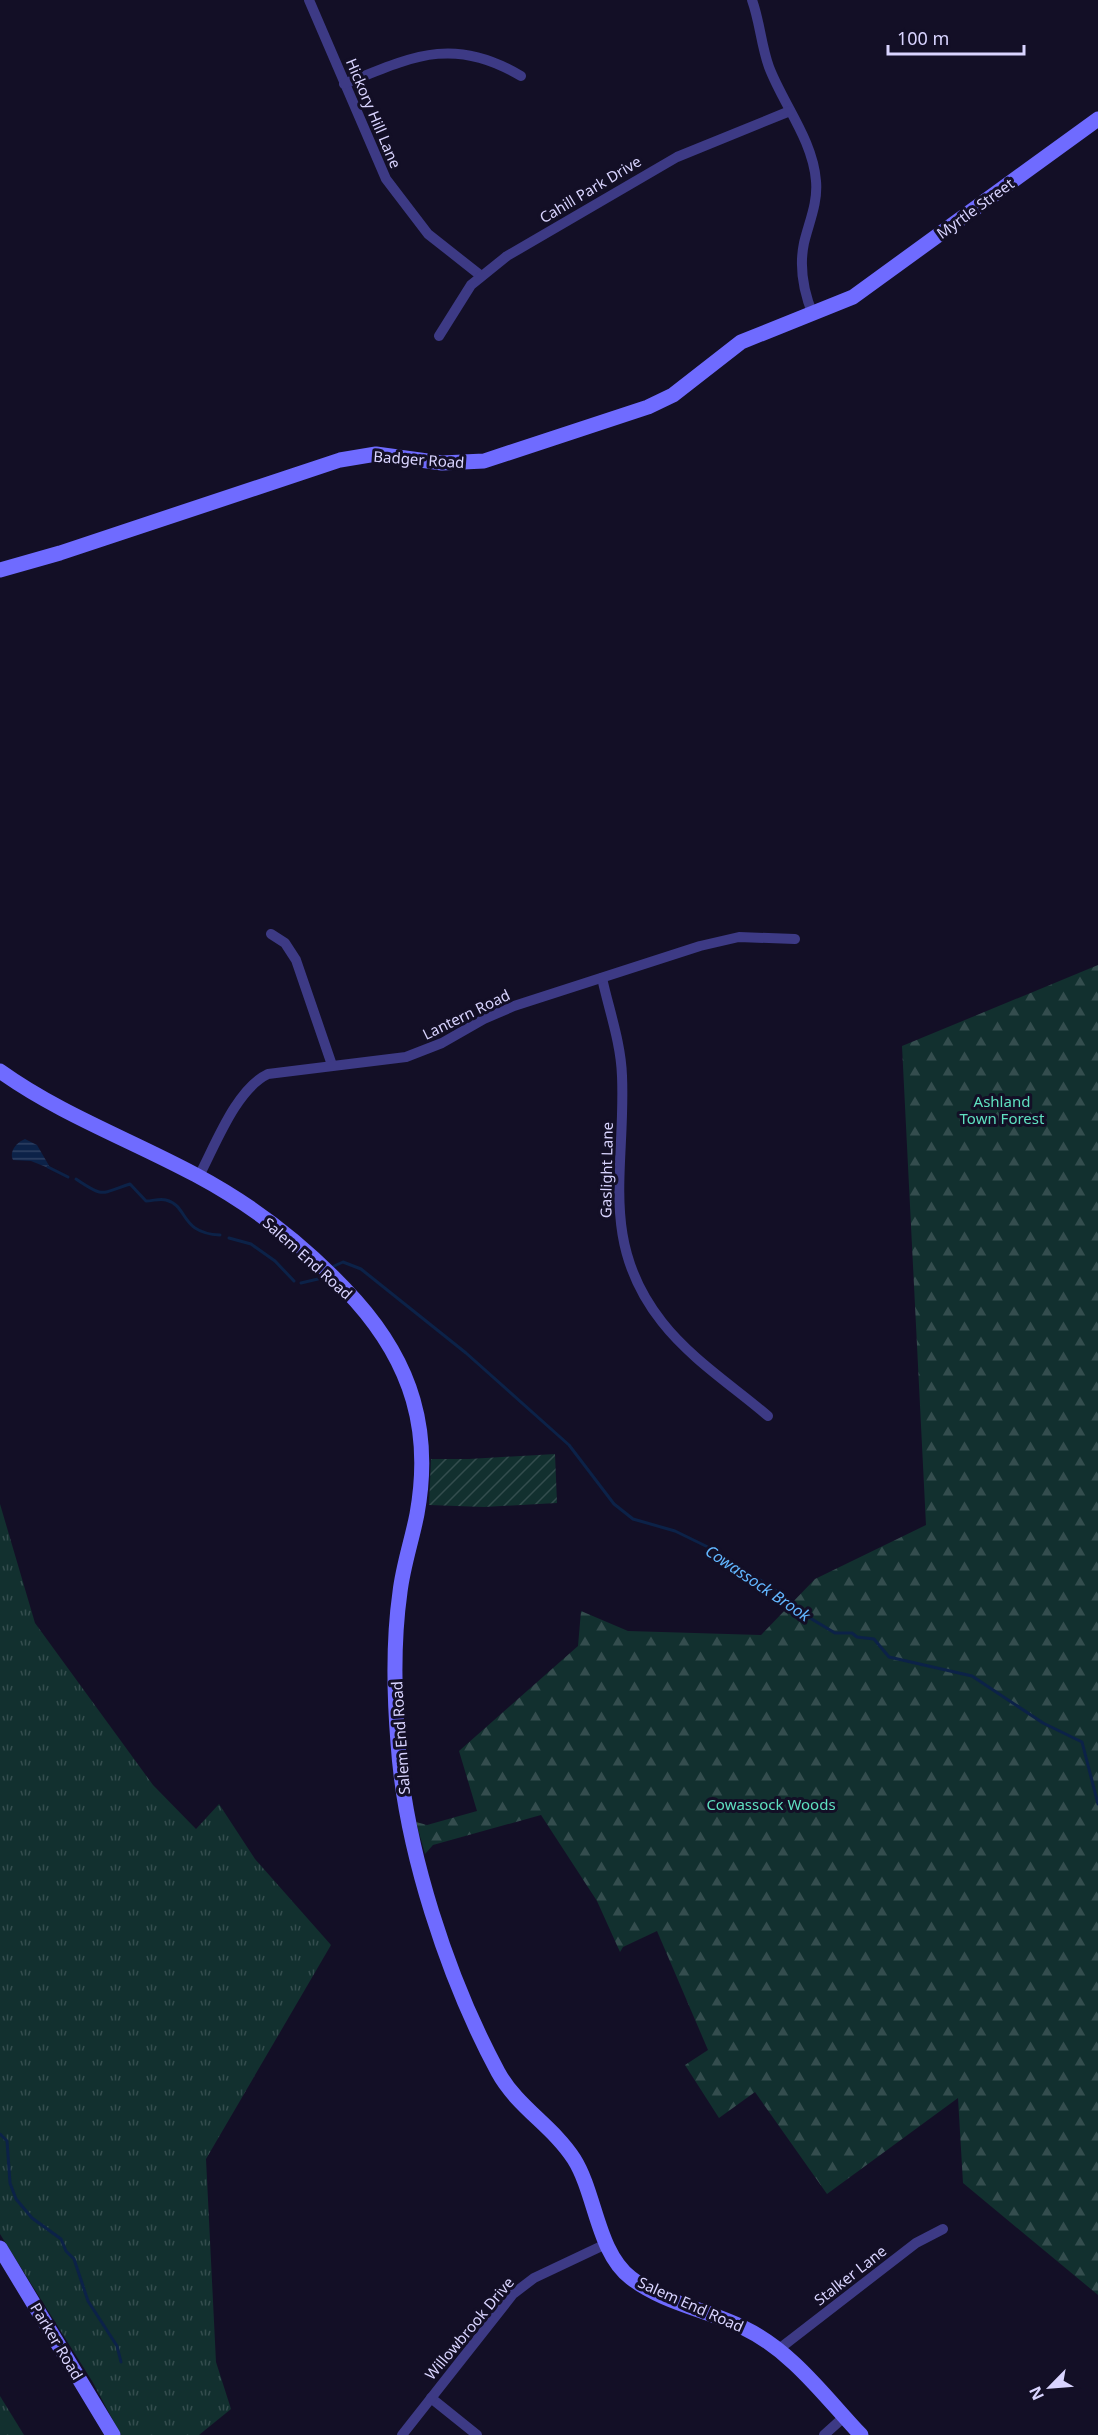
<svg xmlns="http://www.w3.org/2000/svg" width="1098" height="2435" font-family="'Noto Sans',sans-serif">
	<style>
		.grass { fill: url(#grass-tufts) }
		.forest { fill: url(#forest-firs) }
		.garden { fill: url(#garden-furrows) }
		.water { fill: url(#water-rules) }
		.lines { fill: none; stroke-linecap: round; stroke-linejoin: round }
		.stream { stroke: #0c2248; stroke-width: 3 }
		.street { stroke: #3d3a85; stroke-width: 10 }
		.secondary { stroke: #6f6bff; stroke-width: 15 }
		.labels { text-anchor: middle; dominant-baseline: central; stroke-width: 6; stroke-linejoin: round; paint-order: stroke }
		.street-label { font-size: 15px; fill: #d9d4ff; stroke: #130f26 }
		.park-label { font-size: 15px; fill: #5fe0c0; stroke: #130f26 }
		.water-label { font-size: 16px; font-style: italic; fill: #62b6ff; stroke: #130f26 }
	</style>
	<defs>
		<pattern id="grass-tufts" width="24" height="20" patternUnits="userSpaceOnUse" patternTransform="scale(1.5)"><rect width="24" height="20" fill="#12302f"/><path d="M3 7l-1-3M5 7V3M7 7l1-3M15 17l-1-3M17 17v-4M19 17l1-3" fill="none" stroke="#344d4e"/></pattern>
		<pattern id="forest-firs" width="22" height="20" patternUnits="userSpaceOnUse" patternTransform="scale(1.5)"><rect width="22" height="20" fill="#12302f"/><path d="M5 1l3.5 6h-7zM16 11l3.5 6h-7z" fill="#344d4e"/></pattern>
		<pattern id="garden-furrows" width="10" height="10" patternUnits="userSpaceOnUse" patternTransform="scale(1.5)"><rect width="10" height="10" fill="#12302f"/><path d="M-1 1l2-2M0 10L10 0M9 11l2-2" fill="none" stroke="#344d4e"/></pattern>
		<pattern id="water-rules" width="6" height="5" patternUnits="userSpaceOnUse" patternTransform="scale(1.5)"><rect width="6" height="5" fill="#0c2248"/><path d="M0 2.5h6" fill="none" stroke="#2f4163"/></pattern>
	</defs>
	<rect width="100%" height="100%" fill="#130f26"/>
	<!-- grass -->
	<g class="grass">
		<path d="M0,1504l35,119 118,162 43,44 23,-25 36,55 76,86 -125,214 10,203 15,47 -32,26h-78l-29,-54 -92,-147z"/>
		<path d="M0,2396l24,39h-24z"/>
	</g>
	<!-- forest -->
	<path class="forest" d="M1098,965v1330l-135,-112 -5,-85 -131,96 -72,-102 -36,26 -34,-53 23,-15 -51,-119 -34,16 -3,5 -23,-51 -56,-86 -108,30 -8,9 -9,-32 11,3 50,-14 -18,-60 119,-105 3,-35 47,20 133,4 54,-56 111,-54 -24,-479z"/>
	<!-- garden -->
	<path class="garden" d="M555,1454l2,49 -73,4 -55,-2 2,-46h38z"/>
	<!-- water -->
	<path class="water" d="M25,1139l12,6 14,24 -20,-8 -18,-1c-4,-9 4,-18 12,-21z"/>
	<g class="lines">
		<!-- stream -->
		<g class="stream">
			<path d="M48,1167l20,10"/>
			<path d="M76,1179c28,19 24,15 54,5l16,17c7,0 14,-3 20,-1 23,6 13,33 54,35"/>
			<path d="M229,1238l22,6 24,17 19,20"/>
			<path d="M334,1266l9,-4 18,7 105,84 103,92 45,59 19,15 42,12 41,20 15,15 14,4 36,24 14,15 40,24h17l5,4 17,2 15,18 83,19 71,47 39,19 16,62"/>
			<path d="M301,1283l17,-4"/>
			<path d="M0,2134l7,7 3,42 6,16 16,19 29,21 5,12 8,8 14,42 29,45 4,16"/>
		</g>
		<!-- street -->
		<g class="street">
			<path d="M309,0l77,179 42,55 52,41"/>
			<path d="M752,0c8,22 9,45 17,67 14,37 44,73 47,114 2,22 -7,41 -12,62 -5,24 0,50 9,72"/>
			<path d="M344,84c67,-27 109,-49 177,-8"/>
			<path d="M439,336l32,-51 36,-29 170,-99 113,-46"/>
			<path d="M271,934l14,9 11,17 36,105"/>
			<path d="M602,978c7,32 19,65 20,98 4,92 -24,165 40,246 29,37 71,64 106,94"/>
			<path d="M199,1176c16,-30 37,-87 69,-102l138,-17 36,-14 42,-24 30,-13 186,-60 39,-9 56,2"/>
			<path d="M779,2349l137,-106 27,-14"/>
			<path d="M431,2398l46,37"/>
			<path d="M402,2435l111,-141 21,-16 72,-34"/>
			<path d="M824,2435l20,-18"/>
		</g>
		<!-- secondary -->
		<g class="secondary">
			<path d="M0,570l60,-17 280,-93 36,-6 66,9 42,-2 164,-54 25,-12 68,-53 112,-45 245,-178"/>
			<path d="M0,1071c60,43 131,69 196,104 60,32 115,76 160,126 56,63 76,130 61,213 -5,26 -14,52 -17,78 -7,49 -6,101 -2,151 7,106 50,236 100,329 19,35 55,54 76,87 22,35 23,93 57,119 32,25 77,32 113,50 48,23 81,69 117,107"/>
			<path d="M0,2248l113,187"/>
		</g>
	</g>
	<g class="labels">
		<!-- street labels -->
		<g class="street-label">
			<text transform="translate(374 113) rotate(67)">Hickory Hill Lane</text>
			<text transform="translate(590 189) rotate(-31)">Cahill Park Drive</text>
			<text transform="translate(975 208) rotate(-36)">Myrtle Street</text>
			<text transform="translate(419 459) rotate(4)">Badger Road</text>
			<text transform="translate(466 1014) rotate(-26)">Lantern Road</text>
			<text transform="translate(606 1170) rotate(-89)">Gaslight Lane</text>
			<text transform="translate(308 1258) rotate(42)">Salem End Road</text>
			<text transform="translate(400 1738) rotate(-94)">Salem End Road</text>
			<text transform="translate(850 2275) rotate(-38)">Stalker Lane</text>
			<text transform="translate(691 2304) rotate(24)">Salem End Road</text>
			<text transform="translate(469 2328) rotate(-50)">Willowbrook Drive</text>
			<text transform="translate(57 2341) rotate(59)">Parker Road</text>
		</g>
		<!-- park labels -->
		<g class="park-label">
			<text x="1002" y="1101">Ashland<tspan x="1002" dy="17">Town Forest</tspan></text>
			<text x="771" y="1804">Cowassock Woods</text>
		</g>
		<!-- water labels -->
		<g class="water-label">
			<text transform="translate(758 1583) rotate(34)">Cowassock Brook</text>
		</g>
	</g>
	<!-- north arrow -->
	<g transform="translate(1050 2387) rotate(245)" stroke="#130f26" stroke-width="4.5" paint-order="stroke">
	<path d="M0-4.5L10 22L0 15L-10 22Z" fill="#d9d4ff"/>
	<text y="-9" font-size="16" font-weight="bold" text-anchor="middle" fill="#d9d4ff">N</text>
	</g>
	<!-- scale -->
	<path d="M888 45v9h136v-9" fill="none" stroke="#d9d4ff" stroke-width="3"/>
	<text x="897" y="45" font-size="18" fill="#d9d4ff" stroke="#130f26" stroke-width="4.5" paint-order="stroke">100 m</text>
</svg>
